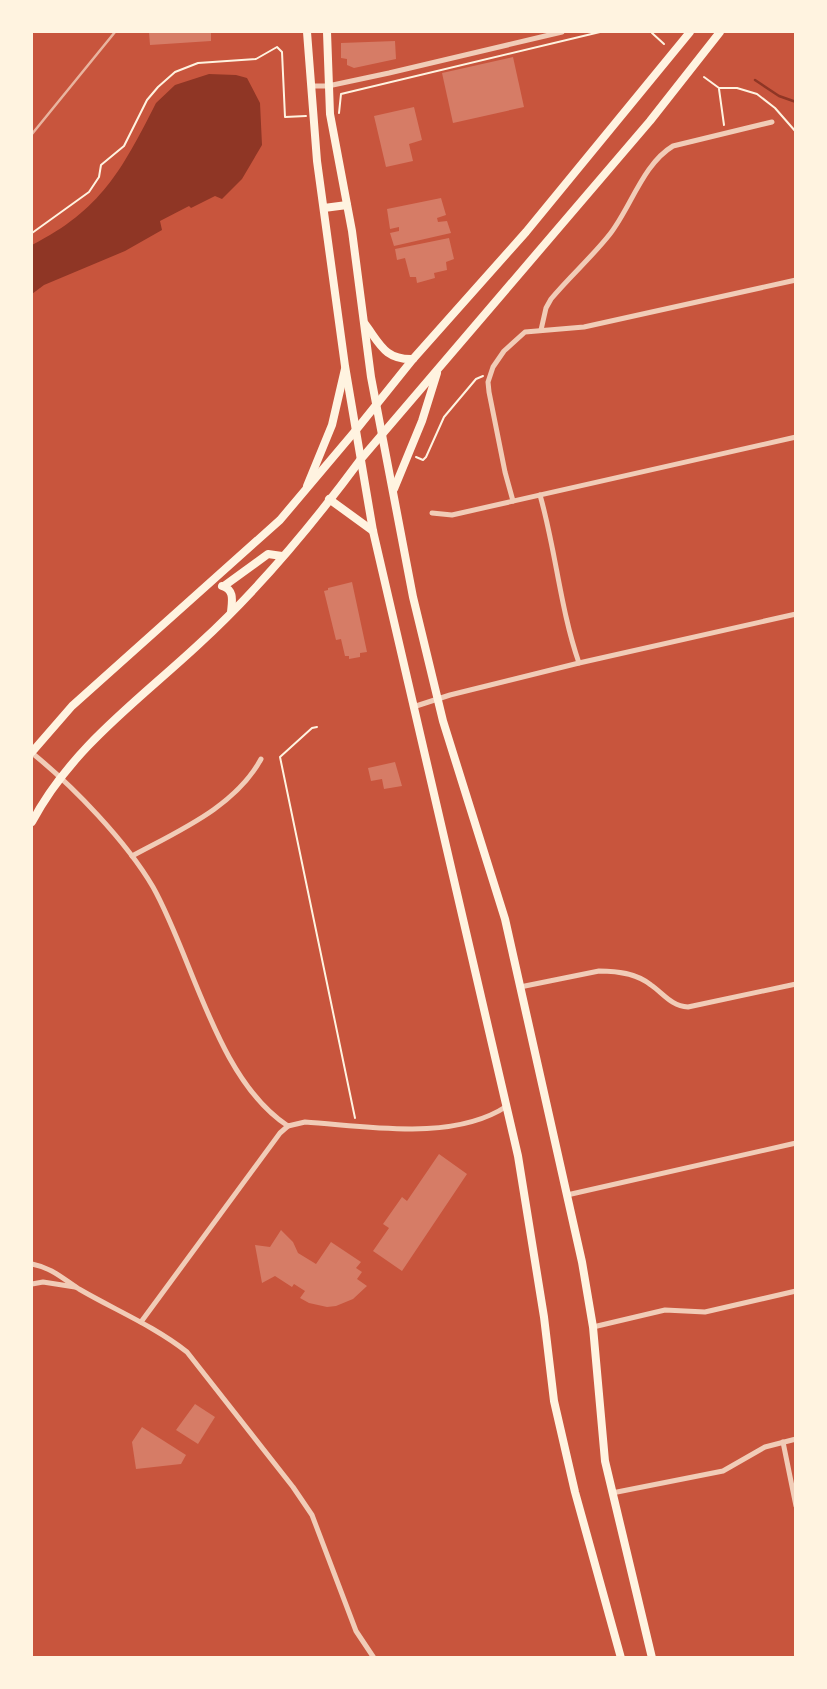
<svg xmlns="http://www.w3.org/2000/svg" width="827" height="1689" font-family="'Golos Text',sans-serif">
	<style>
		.water { fill: #8f3625 }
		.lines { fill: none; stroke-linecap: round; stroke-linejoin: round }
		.stream { stroke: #8f3625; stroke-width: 2.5 }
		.building { fill: #d67c66 }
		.path { stroke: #fff3e0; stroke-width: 2 }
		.minor { stroke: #f1ccb7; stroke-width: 5 }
		.primary { stroke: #fff3e0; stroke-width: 8 }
		.trunk { stroke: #fff3e0; stroke-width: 8 }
		.rail { stroke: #e9b49f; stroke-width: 2.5 }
	</style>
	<rect width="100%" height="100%" fill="#c8553d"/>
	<!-- water -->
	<path class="water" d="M209,74l27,1 11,3 13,25 2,42 -20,34 -20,20 -7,-3 -24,12 -2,-2 -29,15 2,9 -37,21 -81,34 -12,9v-49c69,-35 90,-75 124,-142l19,-18z"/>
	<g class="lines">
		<!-- stream -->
		<path class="stream" d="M755,80l24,16 17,6"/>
	</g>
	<!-- building -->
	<g class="building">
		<path d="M149,32h62v9l-61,4z"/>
		<path d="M395,41l1,18 -42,9 -7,-3v-6l-6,-1v-15z"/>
		<path d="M513,57l11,50 -71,16 -11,-50z"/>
		<path d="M414,107l8,33 -13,4 4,17 -27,6 -12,-51z"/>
		<path d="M441,198l5,17 -9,3 1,4 9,-1 4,12 -57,13 -4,-13 9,-2v-4l-9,2 -3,-20z"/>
		<path d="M449,238l5,21 -8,3 1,8 -13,3 1,5 -18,5 -1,-6h-6l-5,-19 -8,2 -2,-11z"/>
		<path d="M352,582l15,70 -7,1v4l-11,2v-3h-4l-4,-17 -5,1 -12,-49 4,-1v-2z"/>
		<path d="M395,762l7,24 -18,3 -2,-10 -11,2 -3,-13z"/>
		<path d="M439,1154l28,20 -65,97 -29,-20 16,-23 -6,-4 19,-27 5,4z"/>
		<path d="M281,1230l12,12 5,11 18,11 15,-22 30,20 -5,6 6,4 -5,7 10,7 -14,13 -17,7 -9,1 -18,-4 -9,-5 5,-7 -11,-7 -2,3 -17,-11 -13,7 -7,-38 15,2z"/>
		<path d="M195,1404l20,13 -17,27 -22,-14z"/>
		<path d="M142,1427l44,28 -5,9 -45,5 -4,-27z"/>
	</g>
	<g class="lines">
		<!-- path -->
		<g class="path">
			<path d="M653,32l-1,1 12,11"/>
			<path d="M704,77l15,11h18l20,6 18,14 21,24"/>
			<path d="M719,89l5,36"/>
			<path d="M339,113l2,-19 259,-62"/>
			<path d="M32,233l57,-41 10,-15 2,-12 23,-19 23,-46 11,-13 17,-15 23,-9 58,-4 21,-12 5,5 3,65 21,-1"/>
			<path d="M416,457l7,3 3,-3 18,-40 32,-38 7,-3"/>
			<path d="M317,727l-5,1 -32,29 75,361"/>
		</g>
		<!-- minor -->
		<g class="minor">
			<path d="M311,86h17l61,-13 173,-41"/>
			<path d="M541,330l5,-22 5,-9c19,-23 41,-42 59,-65 21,-27 33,-70 63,-88l99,-24"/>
			<path d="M540,495c16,56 20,113 39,168"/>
			<path d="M513,501l-8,-29 -16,-80 -1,-10 5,-15 11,-16 21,-19 59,-5 212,-47"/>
			<path d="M432,513l20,2 344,-78"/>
			<path d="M413,707l37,-12 129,-32 217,-49"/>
			<path d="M32,753c41,33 94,88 121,134 40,71 64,193 135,239l17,-4c62,4 148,20 202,-16"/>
			<path d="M132,856c46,-25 103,-49 129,-97"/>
			<path d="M520,987l79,-16c18,0 37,2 52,14 13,9 20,21 37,22l108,-23"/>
			<path d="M567,1195l229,-52"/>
			<path d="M32,1264c20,4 30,14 47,25 36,21 75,37 108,63l106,135 19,28 44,116 18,27"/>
			<path d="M32,1284l11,-2 32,5"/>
			<path d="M141,1322l139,-189 8,-7"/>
			<path d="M593,1327l72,-17 40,2 91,-21"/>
			<path d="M783,1442l13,64"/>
			<path d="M612,1493l111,-22 42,-24 31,-8"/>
		</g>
		<!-- primary -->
		<g class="primary">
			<path d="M307,486l25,-61 13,-56"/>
			<path d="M329,499l44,32"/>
			<path d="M222,586c13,4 10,15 9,26"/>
			<path d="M224,586l44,-32 14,2"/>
			<path d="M32,752l40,-46 208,-186 76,-90"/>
			<path d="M32,822c39,-74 107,-122 167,-178 60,-55 114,-120 162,-185"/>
		</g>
		<!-- trunk -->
		<g class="trunk">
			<path d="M307,32l10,129 28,205 28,165 145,625 26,161 10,84 21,91 46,166"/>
			<path d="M327,32l3,82 22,117 19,146 42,220 30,124 62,198 77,343 11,65 12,134 47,197"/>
			<path d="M324,208l23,-3"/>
			<path d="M365,324c15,20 20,36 48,35"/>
			<path d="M356,430l57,-71 113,-127 164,-200"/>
			<path d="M361,459l289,-338 70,-89"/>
			<path d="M394,489l28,-68 15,-48"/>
		</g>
		<!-- rail -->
		<path class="rail" d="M32,134l83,-102"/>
	</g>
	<!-- border -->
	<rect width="827" height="1689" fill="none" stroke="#fff3e0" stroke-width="66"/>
</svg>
